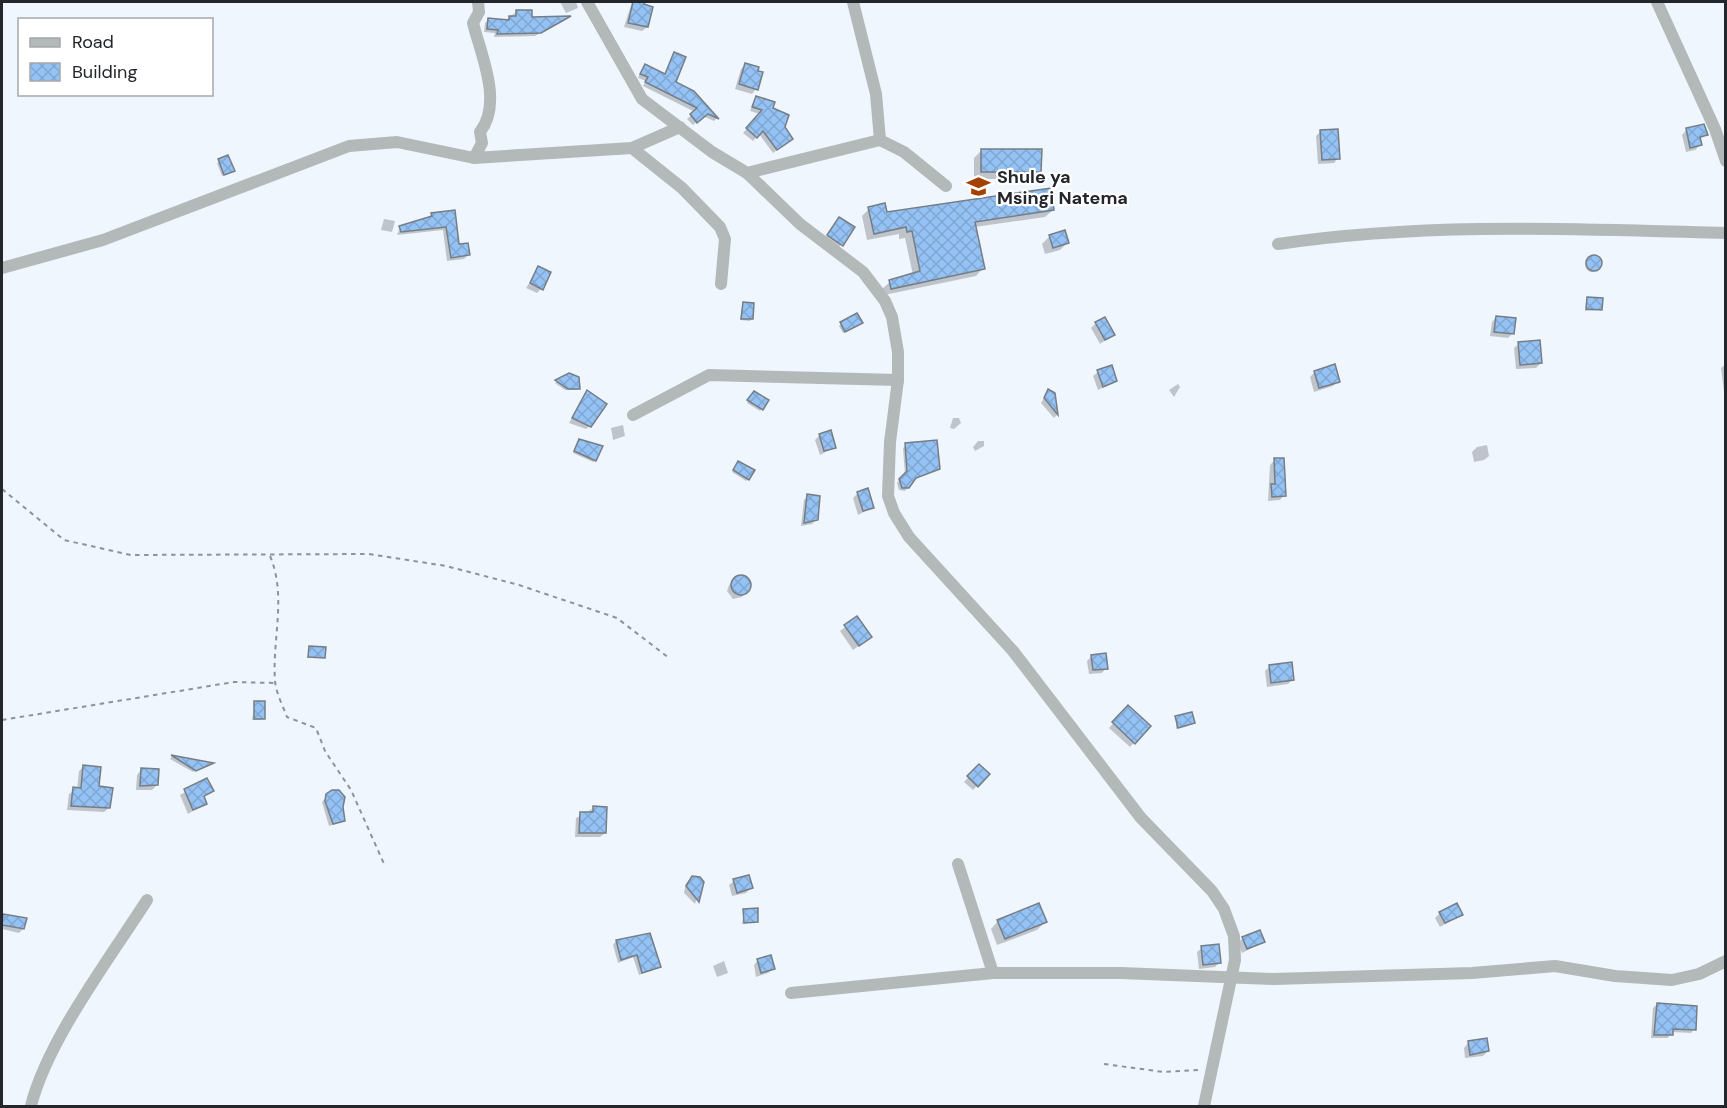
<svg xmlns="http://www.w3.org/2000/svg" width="1727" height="1108" font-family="'DM Sans',sans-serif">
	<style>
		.shadow { fill: #0003 }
		.building { fill: url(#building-cross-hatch); stroke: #767d85; stroke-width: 1.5 }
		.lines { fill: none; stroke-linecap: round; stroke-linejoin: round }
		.path { stroke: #8e9398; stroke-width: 2; stroke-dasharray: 4.5 4.5; stroke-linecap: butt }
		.minor { stroke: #b3b9b9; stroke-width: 12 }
		.labels { text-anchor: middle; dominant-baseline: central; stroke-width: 4.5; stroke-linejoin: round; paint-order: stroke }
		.poi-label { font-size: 18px; font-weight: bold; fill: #23262a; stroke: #fff; text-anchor: start }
	</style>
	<defs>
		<pattern id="building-cross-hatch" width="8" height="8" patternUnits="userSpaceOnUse" patternTransform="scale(1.5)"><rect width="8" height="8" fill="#94c2f5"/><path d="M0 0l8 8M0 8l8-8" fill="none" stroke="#7fa7d2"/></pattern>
	</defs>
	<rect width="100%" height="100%" fill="#eff6fd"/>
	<!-- shadow -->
	<g class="shadow">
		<path d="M560,2h16l2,6 -12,5z"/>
		<path d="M632,2h11l4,25 -5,4 -18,-4z"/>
		<path d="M516,12l15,7 37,-1 -33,18 -41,1 1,-4 -11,-1 1,-9 3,-3 17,1z"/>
		<path d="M674,54v28l19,10 24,26 -3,3 -11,-5 -10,9 -6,-6 8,-7 -52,-26 3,-5 -8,-3 4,-9 3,-3 19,9z"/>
		<path d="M746,64l10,25 -4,5 -17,-5 6,-20z"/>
		<path d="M756,98l15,11 12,18 5,15 -15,11 -14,-19 -6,7 -10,-8 17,-19 -10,-3z"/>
		<path d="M1703,126l3,8 -7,6 1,5 -5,5 -9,2 -4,-17 4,-5z"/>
		<path d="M1321,131l17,27 -4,5 -16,1 -2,-28z"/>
		<path d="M982,150l58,22 -8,7h-58v-21z"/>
		<path d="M227,157l6,14 -11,5 -5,-13z"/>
		<path d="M869,209l17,5 167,-4 -8,7 -70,10 8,41 -7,8 -92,19 -2,-6 8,-7 23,-7 -8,-37 -6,1v-5l-32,6 -5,-24z"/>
		<path d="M454,212l3,34 11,9 -4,4 -17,2 -4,-31 -46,5 3,-7 28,-10 4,-4z"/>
		<path d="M384,219l11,2 -3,11 -11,-2z"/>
		<path d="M835,224l18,4 -16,22 -13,-10z"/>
		<path d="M1050,236l17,7 -7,7 -15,4 -3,-10z"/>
		<circle cx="1592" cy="265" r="7"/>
		<path d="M539,268l2,21 -4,4 -11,-5z"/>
		<path d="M1587,299l13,11 -15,1z"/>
		<path d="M743,303l9,16 -2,2 -10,-1z"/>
		<path d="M1496,317l17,16 -5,5 -18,-2 2,-14z"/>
		<path d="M1096,323l17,12 -13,9 -9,-16z"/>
		<path d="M841,324l18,1 -16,8 -4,-7z"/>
		<path d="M1519,344l22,19 -5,5 -20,1 -2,-21z"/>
		<path d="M1726,364v28h-2l-3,-24z"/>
		<path d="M1098,372l18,9 -18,9 -5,-14z"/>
		<path d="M1315,372l23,9 -5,5 -19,6 -4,-15z"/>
		<path d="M569,375l10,13 -2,2h-12l-10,-7z"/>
		<path d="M1178,384l2,3 -6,10 -5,-7z"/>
		<path d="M1048,391l5,2 4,22 -3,3 -13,-15z"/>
		<path d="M587,392l4,33 -5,4 -17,-6z"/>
		<path d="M752,394l15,7 -7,10 -13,-8z"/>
		<path d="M953,418h6l2,5 -7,6 -4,-1z"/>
		<path d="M623,425l2,11 -12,4 -2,-12z"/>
		<path d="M820,435l15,12 -15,8 -5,-15z"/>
		<path d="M579,440l16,20 -2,2 -20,-9z"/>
		<path d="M978,441h6v5l-9,5 -2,-4z"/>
		<path d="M906,445l32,24 -25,11 -8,11 -6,-1 -2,-7 8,-8 -2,-27z"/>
		<path d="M1487,445l2,11 -5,4 -10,2 -2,-10 5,-5z"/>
		<path d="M1275,460l9,35 -4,5 -12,1 2,-36z"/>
		<path d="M737,464l11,15 -2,2 -14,-9z"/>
		<path d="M858,493l15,14 -15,8 -5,-17z"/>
		<path d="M808,496l8,24 -4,4 -11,2 3,-26z"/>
		<path d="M742,576l7,5 1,6 -8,10 -9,2 -6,-8 2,-6z"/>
		<path d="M857,618l8,23 -12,9 -13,-19z"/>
		<path d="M310,647l14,10 -17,1z"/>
		<path d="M1092,656l14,12 -4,5 -13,1 -2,-13z"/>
		<path d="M1270,666l23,13 -5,5 -21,3 -2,-16z"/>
		<path d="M255,703l8,15 -2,2h-9z"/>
		<path d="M1128,707l21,20 -19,20 -21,-19z"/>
		<path d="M1176,718l17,4 -17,7z"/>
		<path d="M172,756l39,8 -18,8 -23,-13z"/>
		<path d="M84,766l25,42 -5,4 -37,-2 2,-16 8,-5 2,-18z"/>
		<path d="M979,766l9,8 -15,16 -9,-8z"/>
		<path d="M141,770l16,15 -5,5h-16l1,-15z"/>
		<path d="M207,780l5,11 -9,6 3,6 -18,11 -8,-19z"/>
		<path d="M332,791l9,16 3,14 -15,5 -7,-24z"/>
		<path d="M594,808l11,25 -5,4h-25l1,-19z"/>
		<path d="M697,877l5,5 -7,22 -11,-11 2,-10z"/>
		<path d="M734,881l17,7 -5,5 -14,3 -3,-11z"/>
		<path d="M744,911l13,10 -15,3z"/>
		<path d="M1440,913l21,2 -21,12 -5,-9z"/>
		<path d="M4,915l19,14 -4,4 -17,-4z"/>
		<path d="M998,921l47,1 -8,8 -40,15 -6,-16z"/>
		<path d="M1243,938l20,4 -21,11 -4,-10z"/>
		<path d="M616,941l43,25 -20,9 -6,-18 -15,6 -5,-18z"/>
		<path d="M1202,948l18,14 -5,5 -16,2 -2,-17z"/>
		<path d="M758,960l15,9 -5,4 -12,4 -2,-12z"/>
		<path d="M724,961l4,12 -11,4 -4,-11z"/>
		<path d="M1657,1004l37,25 -3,4 -20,-1 -3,6h-17l2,-30z"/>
		<path d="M1468,1043l20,8 -5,5 -18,2 -1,-10z"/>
	</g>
	<!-- building -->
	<g class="building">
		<path d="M633,2h12l-1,2 9,3 -5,20 -20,-4z"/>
		<path d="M516,10h16v7l39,-1 -30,17 -44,1 1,-4 -11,-1 1,-11 21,2v-4h7z"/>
		<path d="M674,52l12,5 -10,25 18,9 25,28 -11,-5 -11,9 -7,-9 7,-6 -52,-26 3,-5 -8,-3 5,-10 20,10z"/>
		<path d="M745,63l14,4 -1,4 5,1 -5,18 -19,-6z"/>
		<path d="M756,96l19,6 -2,6 16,7 -4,12 8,12 -16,11 -14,-19 -6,7 -11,-10 16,-18 -10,-3z"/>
		<path d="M1704,124l4,11 -8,2 2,8 -12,3 -4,-20z"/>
		<path d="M1338,129l2,30 -18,1 -2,-30z"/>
		<path d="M981,149h61l-1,23h-60z"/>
		<path d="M228,155l7,16 -11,4 -6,-16z"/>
		<path d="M1051,188l3,22 -79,12 10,47 -94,20 -2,-9 31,-9 -8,-40 -5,1 -1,-5 -32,7 -6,-27 17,-4 2,9z"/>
		<path d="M455,210l4,34 9,-1 2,12 -19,3 -5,-31 -45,5 -2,-6 33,-10 -1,-3z"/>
		<path d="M839,217l16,10 -12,19 -16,-11z"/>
		<path d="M1065,230l4,13 -16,5 -4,-13z"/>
		<circle cx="1594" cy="263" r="8"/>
		<path d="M538,266l13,6 -8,18 -13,-7z"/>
		<path d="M1587,297l16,1 -1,12 -16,-1z"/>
		<path d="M743,302l11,1 -1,16h-12z"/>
		<path d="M857,313l6,10 -18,9 -5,-10z"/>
		<path d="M1496,316l20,2 -2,16 -20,-2z"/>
		<path d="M1105,317l10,18 -10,5 -10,-18z"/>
		<path d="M1540,340l2,23 -22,2 -2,-23z"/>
		<path d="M1335,364l5,18 -21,6 -5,-17z"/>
		<path d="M1112,365l5,16 -14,6 -6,-17z"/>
		<path d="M569,373l10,4 1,12h-12l-13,-9z"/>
		<path d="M1048,389l7,4 3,22 -14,-17z"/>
		<path d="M587,390l20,14 -16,23 -19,-9z"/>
		<path d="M754,391l15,9 -6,10 -16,-10z"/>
		<path d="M831,430l5,18 -12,3 -5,-17z"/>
		<path d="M579,439l24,7 -7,15 -22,-10z"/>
		<path d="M937,440l3,29 -24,9 -7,10h-7l-3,-9 8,-8 -2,-28z"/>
		<path d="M1274,458h10l2,38 -14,1 -1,-13h4z"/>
		<path d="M738,461l17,9 -6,10 -16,-10z"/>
		<path d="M868,488l6,20 -11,3 -6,-19z"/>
		<path d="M807,494l13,2 -2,24 -14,3z"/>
		<circle cx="741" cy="585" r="10"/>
		<path d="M857,616l15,21 -13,9 -15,-21z"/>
		<path d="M309,646l17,1 -1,11 -17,-1z"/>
		<path d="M1106,653l2,16 -15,1 -2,-15z"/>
		<path d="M1292,662l2,18 -23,3 -2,-18z"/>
		<rect x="254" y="701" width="11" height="18"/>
		<path d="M1128,705l23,21 -16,18 -23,-22z"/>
		<path d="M1192,712l3,11 -17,5 -3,-12z"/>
		<path d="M171,755l43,8 -18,8z"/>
		<path d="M979,764l11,10 -12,13 -11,-11z"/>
		<path d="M83,765l18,2 -2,19 14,2 -3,20 -39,-2 2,-19 8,1z"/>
		<path d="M141,768l18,1 -1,16 -18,1z"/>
		<path d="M207,778l7,13 -10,5 3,8 -14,6 -9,-21z"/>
		<path d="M332,790h7l6,7 -2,10 2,14 -12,3 -8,-23 1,-7z"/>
		<path d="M593,806l14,1 -1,26h-27l1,-21h13z"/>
		<path d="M749,875l4,13 -16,5 -4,-14z"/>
		<path d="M692,876l8,1 4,5 -5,20 -13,-16z"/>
		<path d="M1039,903l8,19 -42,17 -8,-19z"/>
		<path d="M1457,903l6,12 -18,8 -6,-11z"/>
		<path d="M758,908v14l-14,1 -1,-14z"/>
		<path d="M3,914l24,4 -3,11 -22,-4z"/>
		<path d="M1260,930l5,12 -18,7 -5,-12z"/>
		<path d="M650,933l11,34 -19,6 -5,-18 -16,5 -5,-20z"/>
		<path d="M1219,944l2,19 -18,2 -2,-19z"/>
		<path d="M771,955l4,14 -14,4 -4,-14z"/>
		<path d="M1657,1003l40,3 -1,24 -23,-1v6h-19z"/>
		<path d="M1487,1038l2,13 -19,4 -2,-14z"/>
	</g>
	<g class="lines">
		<!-- path -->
		<g class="path">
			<path d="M2,489l62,51 67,15 238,-1 77,12 73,19 98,33 52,40"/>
			<path d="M270,556c17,40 2,83 5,125 1,12 8,25 12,36l29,11 9,23 26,39 34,76"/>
			<path d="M2,720l232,-38 41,1"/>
			<path d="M1104,1064l60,8 36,-2"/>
		</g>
		<!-- minor -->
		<g class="minor">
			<path d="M587,2l55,97 70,53 35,21 53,51 63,48 22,29 7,16 6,35v28l-8,62 -2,54 6,17 15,24 104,114 128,167 71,73 12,18 10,27 1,24 -31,146"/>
			<path d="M853,2l23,92 4,46"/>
			<path d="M1657,2l58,127 11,32"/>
			<path d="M632,148l50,40 38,39 5,12 -4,45"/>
			<path d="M474,158l8,-15 -2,-11c23,-29 1,-77 -7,-109l6,-11 -1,-10"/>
			<path d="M747,173l133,-33 24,12 42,34"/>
			<path d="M1278,244c148,-22 298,-15 448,-11"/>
			<path d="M2,268l101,-28 246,-94 48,-4 77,16 158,-10 48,-21"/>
			<path d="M633,415l76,-40 189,5"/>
			<path d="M958,864l35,109"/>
			<path d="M791,993l202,-20h128l153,6 198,-6 83,-7 60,10 57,4 27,-6 27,-13"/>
			<path d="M31,1106c16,-65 79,-148 116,-206"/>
		</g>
	</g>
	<!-- icons -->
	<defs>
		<symbol id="school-bare" viewBox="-9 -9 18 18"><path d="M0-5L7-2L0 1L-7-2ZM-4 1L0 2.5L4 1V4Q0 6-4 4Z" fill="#a34100" stroke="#fff" stroke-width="2.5" paint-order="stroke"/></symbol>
	</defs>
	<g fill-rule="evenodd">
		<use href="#school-bare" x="962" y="170" width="33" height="33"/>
	</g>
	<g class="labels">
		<!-- poi labels -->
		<g class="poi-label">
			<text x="997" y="177">Shule ya<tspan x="997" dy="21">Msingi Natema</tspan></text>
		</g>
	</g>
	<!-- border -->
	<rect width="1727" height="1108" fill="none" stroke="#23262a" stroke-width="6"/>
	<!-- legend -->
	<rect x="18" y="18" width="195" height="78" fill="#ffffff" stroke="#a7a8aa" stroke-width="1.5"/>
	<rect x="30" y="38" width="30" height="9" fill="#b3b9b9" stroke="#a7a8aa" stroke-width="1.5"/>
	<text x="72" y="48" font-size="18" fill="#23262a">Road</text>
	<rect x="30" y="63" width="30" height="18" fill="url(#building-cross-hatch)" stroke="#a7a8aa" stroke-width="1.5"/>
	<text x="72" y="78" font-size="18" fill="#23262a">Building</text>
</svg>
